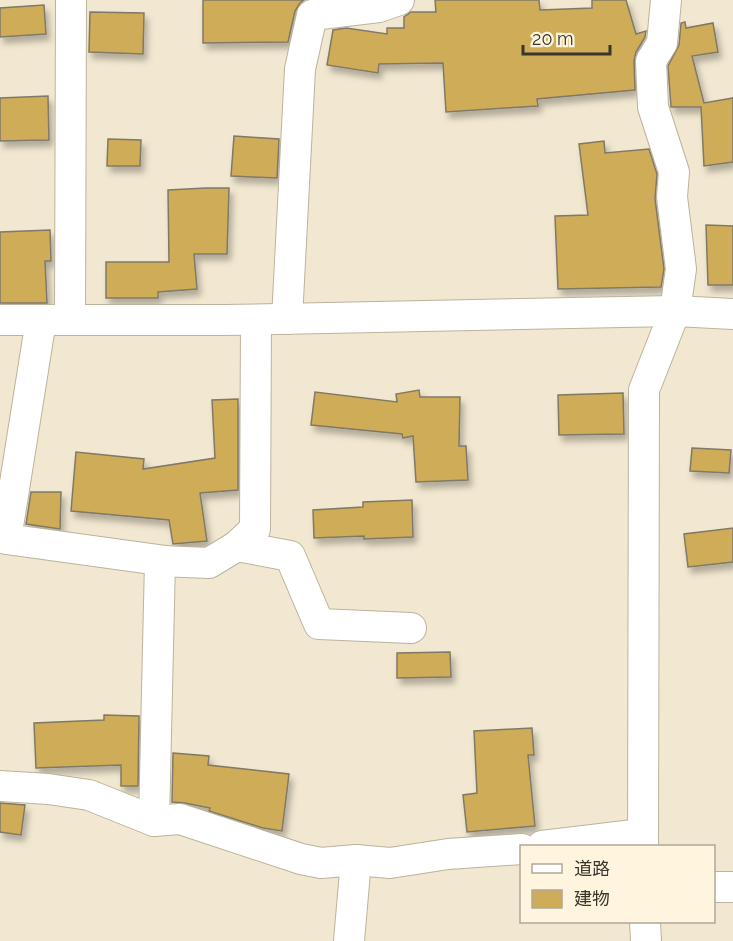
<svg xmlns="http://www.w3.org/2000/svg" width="733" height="941" font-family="Raleway,'Noto Sans JP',sans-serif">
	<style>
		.building { fill: #ceac58; stroke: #817965; stroke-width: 1.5; filter: url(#shadow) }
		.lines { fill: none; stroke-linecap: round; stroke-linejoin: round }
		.minor-casing { stroke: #bcb39d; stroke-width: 32 }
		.minor { stroke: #fff; stroke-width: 30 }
	</style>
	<defs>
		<filter id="shadow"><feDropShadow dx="3.5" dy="6" stdDeviation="3" flood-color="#0004"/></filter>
	</defs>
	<rect width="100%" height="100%" fill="#f2e8d1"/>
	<!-- building -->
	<g class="building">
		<path d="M203,0h101l-4,3 -5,8 -7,31 -85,1z"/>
		<path d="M435,0h104l1,10 52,-2v-8h34l10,34 10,-3 -1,6 -9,15 -2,9 1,29 -98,9 1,7 -92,6 -3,-49 -64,1 -1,9 -51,-8 6,-35 13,-2 41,6v-6h17v-11l7,-5h25z"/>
		<path d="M44,5l2,29 -46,3v-29z"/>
		<path d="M90,12l54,1 -1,41 -54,-2z"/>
		<path d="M685,22l1,6 27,-5 5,29 -26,4 12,47 29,-5v64l-29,4 -3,-59h-30l-3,-41 11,-21 2,-22z"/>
		<path d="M48,96l1,44 -49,1v-43z"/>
		<path d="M234,136l45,3 -2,39 -46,-2z"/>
		<path d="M108,139l33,1 -1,26h-33z"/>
		<path d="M604,141l1,12 44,-4 8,25 -2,25 9,70 -3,18 -103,2 -3,-73 33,-1 -9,-71z"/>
		<path d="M206,188h23l-2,66h-33l3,35 -39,3v6h-52v-36h63l-1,-72z"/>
		<path d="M706,225l27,1v59h-25z"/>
		<path d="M50,230l1,31h-6l2,42h-47v-71z"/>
		<path d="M419,390l1,7h40l-1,49h7l2,34 -52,2 -3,-46 -10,2 -1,-4 -91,-9 4,-33 82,10 -1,-8z"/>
		<path d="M623,393l1,41 -65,1 -1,-40z"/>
		<path d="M238,399v91l-38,3 7,48 -34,3 -4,-24 -98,-9 5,-59 68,7 -1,10 72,-11 -3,-58z"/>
		<path d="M692,448l39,2 -2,23 -39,-2z"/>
		<path d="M31,492h30l-1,37 -34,-5z"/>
		<path d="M412,500l1,37 -49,2v-3l-50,2 -1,-28 50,-3v-5z"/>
		<path d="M733,528v34l-45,5 -4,-33z"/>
		<path d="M450,652l1,25 -54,1v-25z"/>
		<path d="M104,715l35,1 -1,70h-17v-21l-85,3 -2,-45 70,-3z"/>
		<path d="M532,728l2,27h-6l7,71 -68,6 -4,-37 14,-2 -3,-62z"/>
		<path d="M173,753l36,3 -1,9 81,9 -7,57 -19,-3 -54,-17 1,-3 -25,-5 -13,-1z"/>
		<path d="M0,803l25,2 -4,30 -21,-3z"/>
	</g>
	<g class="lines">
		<defs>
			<g id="minor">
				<path d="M287,319l13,-250 12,-54 67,-8 20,-7"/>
				<path d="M0,320h225l450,-9 58,3"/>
				<path d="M41,320l-35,219 160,22"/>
				<path d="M70,320l1,-320"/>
				<path d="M237,546l18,-17 1,-209"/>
				<path d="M0,786l48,3 41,6 65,26 26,-2 121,40 20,4 35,-3 34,3 58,-9 74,-5"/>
				<path d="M154,821l6,-260 49,2 28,-17 53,10 29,68 92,4"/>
				<path d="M542,846l100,-12"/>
				<path d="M643,846l1,-456 31,-79 6,-42 -9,-72 2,-25 -21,-65 -2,-46 11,-18 4,-43"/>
				<path d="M714,887h19"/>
				<path d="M645,922l1,19"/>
				<path d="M349,941l7,-81"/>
			</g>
		</defs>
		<!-- minor casing -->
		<use href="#minor" class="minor-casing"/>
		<!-- minor -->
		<use href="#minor" class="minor"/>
	</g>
	<!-- legend -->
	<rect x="520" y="845" width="195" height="78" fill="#fff5df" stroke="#b0a898" stroke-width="1.5"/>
	<rect x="532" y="864" width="30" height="9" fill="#ffffff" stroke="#b0a898" stroke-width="1.5"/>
	<text x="574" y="875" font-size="18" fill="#39352d">道路</text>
	<rect x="532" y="890" width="30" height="18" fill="#ceac58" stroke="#b0a898" stroke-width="1.5"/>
	<text x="574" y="905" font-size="18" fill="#39352d">建物</text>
	<!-- scale -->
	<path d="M523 45v9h87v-9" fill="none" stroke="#39352d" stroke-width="3"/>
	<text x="532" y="45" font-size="18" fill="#39352d" stroke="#fff5df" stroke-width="4.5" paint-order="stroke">20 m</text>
</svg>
